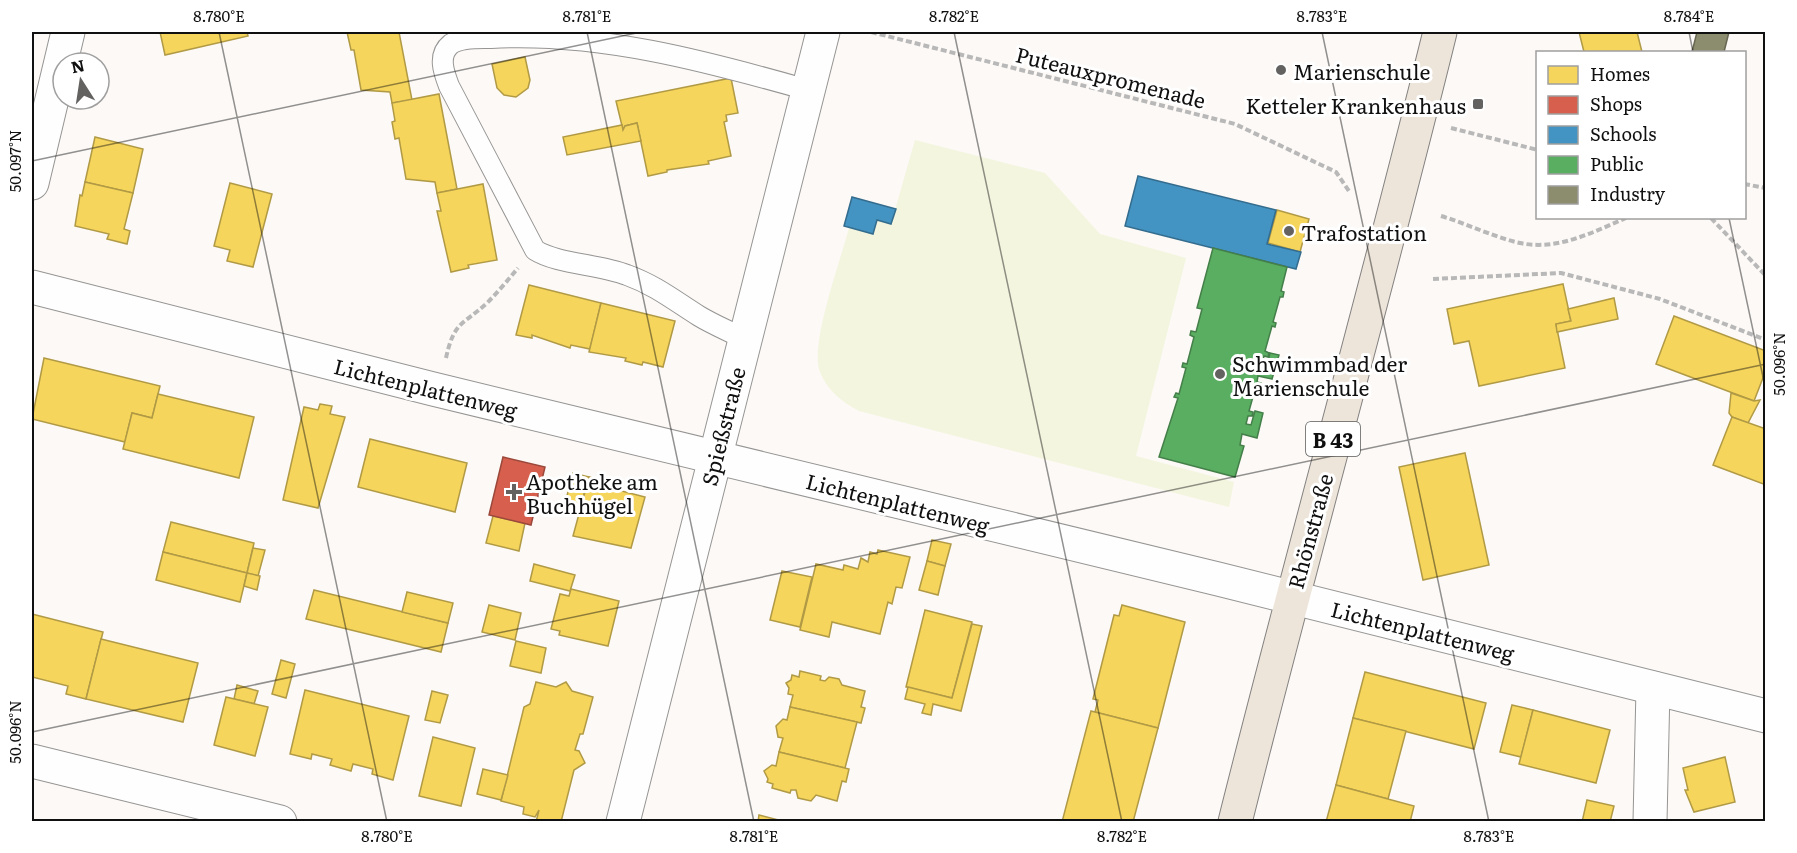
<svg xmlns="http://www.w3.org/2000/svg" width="1797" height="853" font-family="Literata,serif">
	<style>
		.pitch { fill: #f4f5df }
		.homes { fill: #f6d55c; stroke: #b19a45; stroke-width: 1.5 }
		.shops { fill: #d6604d; stroke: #9b483b; stroke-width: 1.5 }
		.schools { fill: #4393c3; stroke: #346c8d; stroke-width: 1.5 }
		.public { fill: #5aae61; stroke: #447f49; stroke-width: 1.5 }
		.industry { fill: #8c8c6e; stroke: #676752; stroke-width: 1.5 }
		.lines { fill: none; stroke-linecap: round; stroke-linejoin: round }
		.lane-casing { stroke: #969594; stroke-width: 22 }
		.street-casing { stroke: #969594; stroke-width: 35 }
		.primary-casing { stroke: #848281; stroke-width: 35 }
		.path { stroke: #b9b8b8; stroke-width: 4; stroke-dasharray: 6 3; stroke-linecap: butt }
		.lane { stroke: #fffefe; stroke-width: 20 }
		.street { stroke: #fffefe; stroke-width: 33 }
		.primary { stroke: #ede5da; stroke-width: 33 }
		.ticks { fill: none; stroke: #101010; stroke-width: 1.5; stroke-opacity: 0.45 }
		.poi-dot { fill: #636260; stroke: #fff; stroke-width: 2 }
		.labels { text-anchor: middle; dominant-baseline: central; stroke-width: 6; stroke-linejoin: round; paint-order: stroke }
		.shield { fill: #fff; stroke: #585858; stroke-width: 1.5 }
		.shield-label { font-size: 20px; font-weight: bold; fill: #101010 }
		.poi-label { font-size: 21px; fill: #101010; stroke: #fff; text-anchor: start }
		.street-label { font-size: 21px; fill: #101010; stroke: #fff }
		.neatline { fill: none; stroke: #101010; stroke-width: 2 }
		.ticks-label { font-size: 15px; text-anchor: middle; fill: #101010 }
	</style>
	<rect width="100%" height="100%" fill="#fcf9f6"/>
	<!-- pitch -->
	<path class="pitch" d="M915,140l130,33 55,61 86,24 -50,198 98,26 -5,25 -370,-96c-17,-9 -32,-21 -39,-39 -11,-26 21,-113 29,-144l23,6 5,-14 14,4z"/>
	<!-- homes -->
	<g class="homes">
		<path d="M160,32h87l1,4 -83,19z"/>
		<path d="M347,32h52l13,68 -20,3 -2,-11 -29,-2 -7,-40h-3z"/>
		<path d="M1579,32h58l5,20h-58z"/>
		<path d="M525,57l5,23 -2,8 -12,9 -12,-2 -7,-7 -5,-24z"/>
		<path d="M731,78l7,35 -12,2 1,6 -3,1 7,34 -23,5 1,3 -42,6v2l-19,4 -11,-53 -12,3 -2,4 -7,-29z"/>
		<path d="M439,94l18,95 -20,4 -2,-11 -29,-3 -7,-41 -4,1 -3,-17 3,-1 -3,-18z"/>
		<path d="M637,123l4,18 -74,14 -4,-18 59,-12 1,5 2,-4z"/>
		<path d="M95,137l48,12 -10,44 -48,-11z"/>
		<path d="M85,182l48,11 -9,36 6,2 -3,13 -20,-5 2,-5 -34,-8 5,-31 2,1z"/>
		<path d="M230,183l42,11 -19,73 -26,-6 3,-11 -16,-4z"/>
		<path d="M483,184l14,76 -29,5 1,3 -18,4 -14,-61h4l-4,-18z"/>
		<path d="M1277,210l32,9 -9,33 -32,-9z"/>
		<path d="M1563,284l8,37 -15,3 9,44 -86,18 -10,-45 -15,3 -7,-35z"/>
		<path d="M529,285l72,18 -11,46 -19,-4 -1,3 -38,-13v3l-16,-3z"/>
		<path d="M1614,298l4,21 -61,13 -1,-8 15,-3 -3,-12z"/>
		<path d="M601,303l74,18 -12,46 -20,-5 -1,3 -17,-4 1,-3 -37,-6z"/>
		<path d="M1674,316l92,35v19l-12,31 -98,-37z"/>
		<path d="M44,358l116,28 -8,32 -20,-5 -7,29 -93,-23z"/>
		<path d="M1731,393l23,8 6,-1 -12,23 -16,-6 -3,-4z"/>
		<path d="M158,394l96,23 -15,61 -116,-29 9,-36 20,5z"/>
		<path d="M320,404l12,2 -2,8 15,3 -27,91 -35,-8 21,-93 14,3z"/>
		<path d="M1732,417l34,12v56l-53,-20z"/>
		<path d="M370,439l97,24 -12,49 -97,-25z"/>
		<path d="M1465,453l24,112 -66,15 -24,-113z"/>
		<path d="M573,473l16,4 -11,38 -15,-4z"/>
		<path d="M589,477l22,5 -1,6 35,9 -14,51 -58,-12z"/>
		<path d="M493,516l32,7 -6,28 -33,-8z"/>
		<path d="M171,522l83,21 -7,30 -84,-21z"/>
		<path d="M932,540l19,4 -6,22 -18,-5z"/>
		<path d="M253,548l12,2 -7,26 -11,-3z"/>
		<path d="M878,550l32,7 -8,31 -6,-1 -4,17 -4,-2 -8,32 -48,-12 -3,15 -29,-7 16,-66 27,6 1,-5 14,4 3,-11 7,4 2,-10 7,2z"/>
		<path d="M163,552l84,21 -7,29 -84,-22z"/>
		<path d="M927,561l18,5 -7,29 -19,-5z"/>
		<path d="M534,564l41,11 -5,16 -40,-10z"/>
		<path d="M782,571l30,6 -12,50 -30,-7z"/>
		<path d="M247,573l13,3 -3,14 -13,-4z"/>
		<path d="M571,589l48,12 -11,45 -49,-11 1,-4 -9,-2 9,-35 9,2z"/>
		<path d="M314,590l134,33 -7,29 -135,-33z"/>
		<path d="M407,592l46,11 -5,20 -46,-11z"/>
		<path d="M489,605l32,8 -6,27 -33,-8z"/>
		<path d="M1122,605l63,17 -27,106 -63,-16 3,-12 -5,-1 21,-84 5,1z"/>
		<path d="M925,610l47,12 -20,76 -46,-11z"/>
		<path d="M32,614l71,18 -17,67 -20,-5 2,-8 -36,-9z"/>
		<path d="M972,624l10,2 -21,85 -28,-7 -2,11 -9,-2 3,-9 -20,-5 3,-12 44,11z"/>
		<path d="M101,639l97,24 -15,59 -97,-23z"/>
		<path d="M516,641l30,7 -5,25 -31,-7z"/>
		<path d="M281,660l14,4 -9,34 -14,-4z"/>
		<path d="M800,671l21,5 -1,4 5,1 4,-4 10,2 3,6 23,6 -4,16 4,1 -4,15 -71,-16 3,-12 -5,-1 1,-6 -3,-5 5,-3 1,-5 7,2z"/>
		<path d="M1365,672l121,31 -12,46 -121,-31z"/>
		<path d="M536,682l20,5 10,-5 6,9 21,6 -10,37h-3l-5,16 4,1 6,12 -11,7 -13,52h-25l3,-12 -4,7 -12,-3 1,-7 -23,-6 23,-94 6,-3z"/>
		<path d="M237,685l21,6 -4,13 -20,-5z"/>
		<path d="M305,690l104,26 -16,64 -21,-6 1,-5 -20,-5 -2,7 -21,-6 2,-6 -20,-5 -1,5 -21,-5z"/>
		<path d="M432,691l16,4 -8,28 -15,-3z"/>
		<path d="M226,697l42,10 -13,49 -41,-11z"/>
		<path d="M1512,705l21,5 -12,47 -21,-5z"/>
		<path d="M790,707l67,15 -12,46 -66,-16 4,-14 -5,-1 -2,-11 7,-7 4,1z"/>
		<path d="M1533,710l77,20 -14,53 -77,-19z"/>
		<path d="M1091,711l67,17 -25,94h-71z"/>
		<path d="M1353,718l53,13 -18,68 -52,-14z"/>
		<path d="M433,737l42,11 -14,58 -42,-10z"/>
		<path d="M779,752l70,17 -3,13 -4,-1 -5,20 -21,-6 -5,6 -13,-3 -2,-8h-5l-1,3 -18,-5 1,-4 -6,-2 1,-3 -4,-8 8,-6 4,1z"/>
		<path d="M1725,757l10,45 -41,10 -9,-22h3l-5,-22z"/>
		<path d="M483,769l25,6 -7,25 -24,-6z"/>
		<path d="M1336,785l78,21 -4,16h-84z"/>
		<path d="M1587,800l27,6 -4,16h-28z"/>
		<path d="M759,815l27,7h-28z"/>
	</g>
	<!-- shops -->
	<path class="shops" d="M503,457l42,10 -14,58 -42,-10z"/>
	<!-- schools -->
	<g class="schools">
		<path d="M1138,176l138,34 -9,34 34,8 -5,17 -171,-43z"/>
		<path d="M852,197l44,12 -5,15 -14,-4 -4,14 -29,-8z"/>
	</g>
	<!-- public -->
	<path class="public" d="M1213,248l74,19 -6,24 3,1 -1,5h-3l-7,25 3,1 -1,4 -3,-1 -7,25 4,2 -1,4 -4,-1 -2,9 5,1 3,-13 9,2 -7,24 -14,-3 -1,6 4,1 -1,4 -4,-1 -7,25 4,1 -1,4h-4l-2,8 5,1 4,-14 8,2 -6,25 -15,-4 -2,11 4,1 -9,31 -76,-20 19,-59 -4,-1 2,-4 3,1 7,-26 -4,-1 1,-4 4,1 7,-27 -4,-2 1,-4 5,1 6,-23 -5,-1z"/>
	<!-- industry -->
	<path class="industry" d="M1697,32h32l-5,20h-32z"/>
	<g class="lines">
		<defs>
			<path id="lane" d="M744,339c-15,-8 -30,-14 -45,-23 -24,-15 -44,-31 -72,-41 -28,-11 -70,-11 -92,-25l-86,-164c-5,-13 -12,-31 2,-42 10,-7 28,-6 40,-6 107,-6 215,23 317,52"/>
			<g id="street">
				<path d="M32,183l36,-151"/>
				<path d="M32,287l401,102 785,190 548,137"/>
				<path d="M32,761l248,61"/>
				<path d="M623,822l200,-790"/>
				<path d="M1650,822l3,-134"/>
			</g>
			<path id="primary" d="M1235,822c66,-264 140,-526 205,-790"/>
		</defs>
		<!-- lane casing -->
		<use href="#lane" class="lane-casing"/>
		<!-- street casing -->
		<use href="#street" class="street-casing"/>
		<!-- primary casing -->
		<use href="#primary" class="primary-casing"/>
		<!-- path -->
		<g class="path">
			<path d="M871,32l364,92 101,48 13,19"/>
			<path d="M1451,128l87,22"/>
			<path d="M1744,184l22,4"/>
			<path d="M1441,216c27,8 52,21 79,27 38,8 73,-11 106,-25"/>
			<path d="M1711,218l55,58"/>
			<path d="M1433,279l128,-6 99,26 106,41"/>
			<path d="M446,358c8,-37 17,-33 41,-55 11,-11 21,-23 31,-35"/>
		</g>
		<!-- lane -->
		<use href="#lane" class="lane"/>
		<!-- street -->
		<use href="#street" class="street"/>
		<!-- primary -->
		<use href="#primary" class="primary"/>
	</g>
	<!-- ticks -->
	<path class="ticks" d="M219,32l168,790M587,32l167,790M954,32l168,790M1322,32l167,790M1689,32l4,20M32,161l609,-129M1729,218l37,173M32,732l1734,-368"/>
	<!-- markers -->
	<g class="poi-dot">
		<circle cx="1281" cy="70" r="6"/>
		<rect x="1472" y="98" width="12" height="12" rx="3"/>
		<circle cx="1289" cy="231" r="6"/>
		<circle cx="1220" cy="374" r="6"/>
		<path d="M511 483h6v6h6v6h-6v6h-6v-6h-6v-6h6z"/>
	</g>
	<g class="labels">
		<!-- shield labels -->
		<rect class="shield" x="1306" y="422" width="54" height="34" rx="4.5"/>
		<g class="shield-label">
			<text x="1333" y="439">B 43</text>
		</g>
		<!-- poi labels -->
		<g class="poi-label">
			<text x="1293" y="70">Marienschule</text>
			<text x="1466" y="104" text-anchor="end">Ketteler Krankenhaus</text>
			<text x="1301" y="231">Trafostation</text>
			<text x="1232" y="362">Schwimmbad der<tspan x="1232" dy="24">Marienschule</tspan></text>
			<text x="526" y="480">Apotheke am<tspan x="526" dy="24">Buchhügel</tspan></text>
		</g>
		<!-- street labels -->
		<g class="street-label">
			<text transform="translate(1111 76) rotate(14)">Puteauxpromenade</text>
			<text transform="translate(426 387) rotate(14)">Lichtenplattenweg</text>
			<text transform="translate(722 426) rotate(-76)">Spießstraße</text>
			<text transform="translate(898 502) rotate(14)">Lichtenplattenweg</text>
			<text transform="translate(1309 531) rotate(-75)">Rhönstraße</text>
			<text transform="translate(1423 630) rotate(14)">Lichtenplattenweg</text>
		</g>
	</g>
	<!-- border -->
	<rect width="1797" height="853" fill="none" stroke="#ffffff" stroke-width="66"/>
	<!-- legend -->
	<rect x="1536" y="51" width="210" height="168" fill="#ffffff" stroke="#9f9f9f" stroke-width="1.5"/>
	<rect x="1548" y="66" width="30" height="18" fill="#f6d55c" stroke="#9f9f9f" stroke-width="1.5"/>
	<text x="1590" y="81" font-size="18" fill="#101010">Homes</text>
	<rect x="1548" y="96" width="30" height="18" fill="#d6604d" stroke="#9f9f9f" stroke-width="1.5"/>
	<text x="1590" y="111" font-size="18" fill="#101010">Shops</text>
	<rect x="1548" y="126" width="30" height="18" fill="#4393c3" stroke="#9f9f9f" stroke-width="1.5"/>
	<text x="1590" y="141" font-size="18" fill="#101010">Schools</text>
	<rect x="1548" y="156" width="30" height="18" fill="#5aae61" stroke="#9f9f9f" stroke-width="1.5"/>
	<text x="1590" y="171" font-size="18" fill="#101010">Public</text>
	<rect x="1548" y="186" width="30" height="18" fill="#8c8c6e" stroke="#9f9f9f" stroke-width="1.5"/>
	<text x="1590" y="201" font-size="18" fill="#101010">Industry</text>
	<!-- north arrow -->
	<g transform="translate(81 81) rotate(348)"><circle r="28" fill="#ffffff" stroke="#9f9f9f" stroke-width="1.5"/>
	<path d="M0-4.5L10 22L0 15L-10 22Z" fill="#636260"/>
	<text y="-9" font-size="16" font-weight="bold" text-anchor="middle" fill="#101010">N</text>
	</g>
	<rect x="33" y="33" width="1731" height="787" class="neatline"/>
	<g class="ticks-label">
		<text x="219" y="22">8.780°E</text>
		<text x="587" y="22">8.781°E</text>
		<text x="954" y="22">8.782°E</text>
		<text x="1322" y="22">8.783°E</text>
		<text x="1689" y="22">8.784°E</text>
		<text transform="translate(16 161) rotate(-90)" y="5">50.097°N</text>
		<text transform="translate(1780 364) rotate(-90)" y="5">50.096°N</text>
		<text transform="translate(16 732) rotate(-90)" y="5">50.096°N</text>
		<text x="387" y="842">8.780°E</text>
		<text x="754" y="842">8.781°E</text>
		<text x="1122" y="842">8.782°E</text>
		<text x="1489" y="842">8.783°E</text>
	</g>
</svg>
